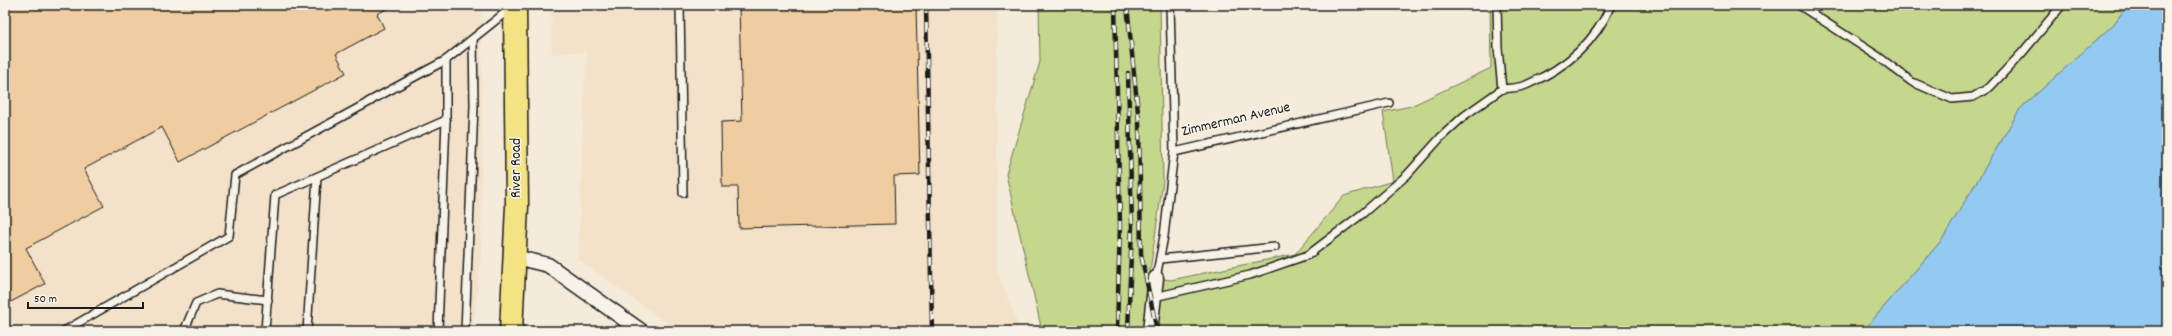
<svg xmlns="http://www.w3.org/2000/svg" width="2172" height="336" font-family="Dekko,sans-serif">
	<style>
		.built { fill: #f3e2c9 }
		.green { fill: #c5d78c; stroke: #707a54 }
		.water { fill: #94caf2; stroke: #64849c }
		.building { fill: #efcda0; stroke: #1c1c1c }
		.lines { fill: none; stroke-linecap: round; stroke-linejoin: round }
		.service-casing { stroke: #1c1c1c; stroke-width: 10 }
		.minor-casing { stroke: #1c1c1c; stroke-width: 17 }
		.primary-casing { stroke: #1c1c1c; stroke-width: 25 }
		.service { stroke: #f7f3e8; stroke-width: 7 }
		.minor { stroke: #f7f3e8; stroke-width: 14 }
		.primary { stroke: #f4e382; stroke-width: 22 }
		.rail-casing { stroke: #1c1c1c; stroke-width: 4.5 }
		.rail { stroke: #f7f3e8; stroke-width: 3; stroke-dasharray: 9; stroke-linecap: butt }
		.labels { text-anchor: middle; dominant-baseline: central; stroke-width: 3; stroke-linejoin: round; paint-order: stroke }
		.street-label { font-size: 15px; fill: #1c1c1c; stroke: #f7f3e8 }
	</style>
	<rect width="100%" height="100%" fill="#f5ebda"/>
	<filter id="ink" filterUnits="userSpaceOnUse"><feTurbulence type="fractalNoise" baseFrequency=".025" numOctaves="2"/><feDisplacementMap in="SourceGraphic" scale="8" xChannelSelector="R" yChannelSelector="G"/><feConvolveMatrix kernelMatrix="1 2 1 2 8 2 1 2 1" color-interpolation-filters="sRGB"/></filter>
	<g filter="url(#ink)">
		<!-- built -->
		<g class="built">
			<path d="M5,5h476l1,76 -1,174 -8,76h-468z"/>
			<path d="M551,5h446v265l23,61h-342l-100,-72 8,-207 -34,2z"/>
			<path d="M1520,325l14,6h-36z"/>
		</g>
		<!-- green -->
		<path class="green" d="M1039,5h121l3,176 -13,90 6,7 15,2 124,-26 49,-58 49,-15 -10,-69 28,-6 80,-38 -1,-63h638l-15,20 -93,84 -78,131 -79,91h-329l-14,-6 -22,6h-456l-36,-157 34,-112z"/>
		<!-- water -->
		<path class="water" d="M2128,5h39v326h-304l79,-91 78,-131 93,-84z"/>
		<!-- building -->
		<g class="building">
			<path d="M5,5h389l-17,9 7,14 -48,26 10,19 -166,89 -18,-35 -78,42 20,37 -78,42 19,36 -40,21z"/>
			<path d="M739,5h177l4,170 -26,1 1,48 -156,4 -1,-41h-16l-1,-65 21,-1z"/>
		</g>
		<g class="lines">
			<defs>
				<g id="service">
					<path d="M680,5l3,188"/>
					<path d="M1799,5l80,52 33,25 40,17 21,-2 17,-10 32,-34 40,-48"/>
					<path d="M1502,89c8,-1 17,-1 24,-4 38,-16 69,-42 85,-80"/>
					<path d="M368,102l78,-42 65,-52"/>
					<path d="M1174,152l215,-49"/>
					<path d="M1160,259l115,-12"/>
					<path d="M1156,278l8,-42 10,-84 -4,-147"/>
					<path d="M1154,297l96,-22 58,-20 54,-41 45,-39 34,-38 23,-21 38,-27 -4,-41 -1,-43"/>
					<path d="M64,331l165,-95 6,-61 136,-74"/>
					<path d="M186,331h-2l12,-28 21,-9 51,6"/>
					<path d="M265,331l10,-136 171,-75v-60"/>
					<path d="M307,331l10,-154"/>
					<path d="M438,331l8,-211"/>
					<path d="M465,331l9,-225 -1,-67"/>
				</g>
				<g id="minor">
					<path d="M515,257l33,8 93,66"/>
					<path d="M1150,331l6,-53"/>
				</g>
				<path id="primary" d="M511,331l6,-125 -2,-201"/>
			</defs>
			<!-- service casing -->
			<use href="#service" class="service-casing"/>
			<!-- minor casing -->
			<use href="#minor" class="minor-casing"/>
			<!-- primary casing -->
			<use href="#primary" class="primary-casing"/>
			<!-- service -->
			<use href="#service" class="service"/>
			<!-- minor -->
			<use href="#minor" class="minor"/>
			<!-- primary -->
			<use href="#primary" class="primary"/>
			<defs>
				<g id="rail">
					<path d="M926,5l6,326"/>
					<path d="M1115,5l5,221 -3,105"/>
					<path d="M1127,5l12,117 2,132 16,77"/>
					<path d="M1128,331l4,-105 -4,-153"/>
				</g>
			</defs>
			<!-- rail casing -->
			<use href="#rail" class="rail-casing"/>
			<!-- rail -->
			<use href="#rail" class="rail"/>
		</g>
	</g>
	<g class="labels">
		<!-- street labels -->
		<g class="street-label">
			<text transform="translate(1236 120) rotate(-13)">Zimmerman Avenue</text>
			<text transform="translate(517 168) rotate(-90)">River Road</text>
		</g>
	</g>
	<!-- margin -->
	<rect width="2172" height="336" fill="none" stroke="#f7f3e8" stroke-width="20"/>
	<rect x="10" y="10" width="2152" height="316" fill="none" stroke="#1c1c1c" stroke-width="1.5" filter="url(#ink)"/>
	<!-- scale -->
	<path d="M28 302v6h115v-6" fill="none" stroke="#1c1c1c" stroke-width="2"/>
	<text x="34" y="302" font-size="12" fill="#1c1c1c" stroke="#f7f3e8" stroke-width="3" paint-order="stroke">50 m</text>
</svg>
